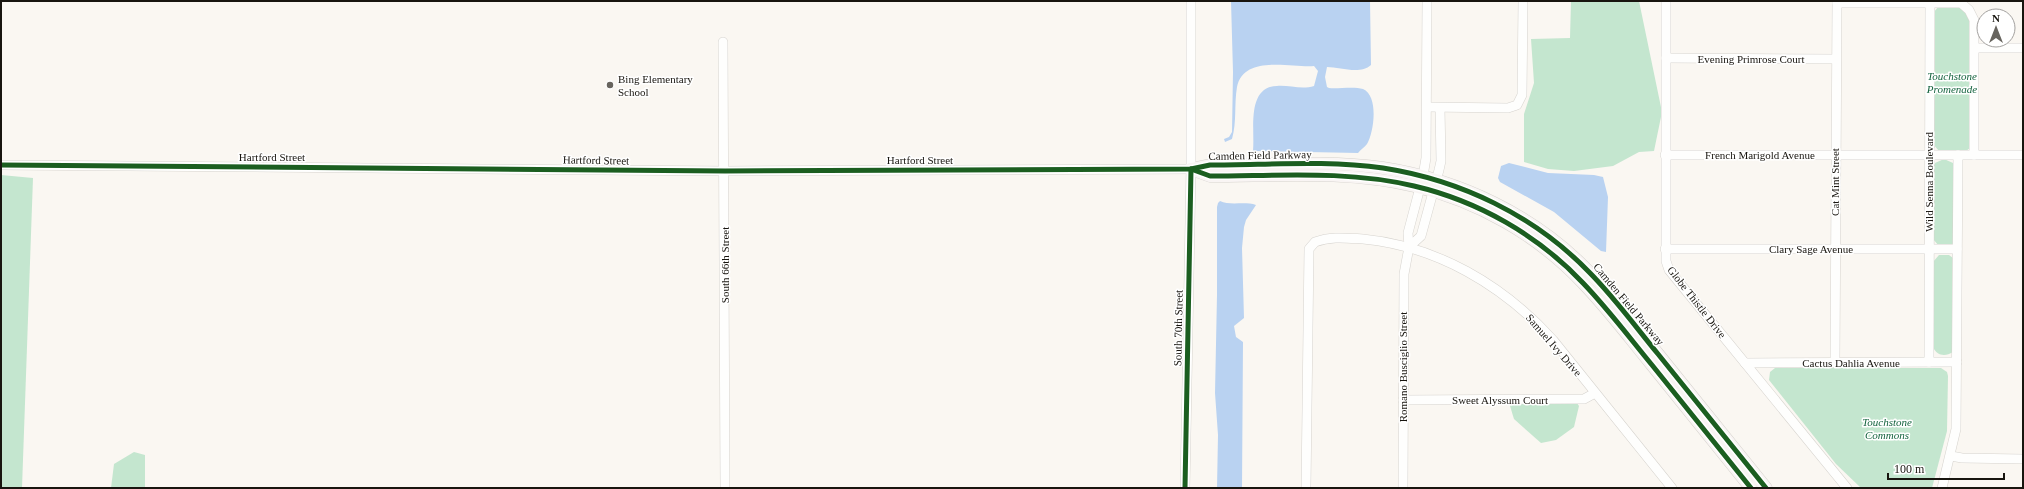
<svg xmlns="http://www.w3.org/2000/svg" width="2024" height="489" font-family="'Times New Roman',serif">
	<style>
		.green { fill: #c4e6cf }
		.water { fill: #b9d2f1 }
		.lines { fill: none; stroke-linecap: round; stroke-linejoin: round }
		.street-casing { stroke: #d6d3ce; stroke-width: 10 }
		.secondary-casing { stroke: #d6d3ce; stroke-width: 13 }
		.street { stroke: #fefefd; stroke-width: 9 }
		.secondary { stroke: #f9f5f4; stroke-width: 12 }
		.cycleway-casing { stroke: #fff; stroke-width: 8 }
		.cycleway { stroke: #1b5e20; stroke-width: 5 }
		.poi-dot { fill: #67645e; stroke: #fff; stroke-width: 1.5 }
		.labels { text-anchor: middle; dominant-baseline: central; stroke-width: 3; stroke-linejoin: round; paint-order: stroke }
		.street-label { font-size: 11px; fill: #18150f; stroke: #fff }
		.park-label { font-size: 11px; font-style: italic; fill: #15643f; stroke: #fff }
		.poi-label { font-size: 11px; fill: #18150f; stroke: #fff; text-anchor: start }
	</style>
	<rect width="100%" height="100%" fill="#faf7f2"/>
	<!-- green -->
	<g class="green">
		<path d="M1571,1h68l23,111 -8,39 -15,1 -26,14 -39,5 -26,-2 -24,-7v-48l10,-31 -3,-44 39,-1z"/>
		<path d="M1939,6c17,0 23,-3 32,15l-1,127 -4,3h-27l-6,-7v-131z"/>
		<path d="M1944,159l9,4 2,4 -1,77 -4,2h-11l-6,-7v-72l2,-4z"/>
		<path d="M1,175l32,3 -11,310h-21z"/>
		<path d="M1939,255h10l4,3v94c-8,5 -16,4 -20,-5v-85z"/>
		<path d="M1775,368h166l6,4 1,4 -1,55 -15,57h-71l-25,-24 -67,-84 1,-8z"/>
		<path d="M1577,403l2,3 -5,21 -18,13 -15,3 -27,-24 -4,-13 1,-2z"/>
		<path d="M134,452l11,3v33h-34l3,-24z"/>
	</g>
	<!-- water -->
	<g class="water">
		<path d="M1231,1h139l1,64c-11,10 -31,2 -44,2l-2,10 2,10 2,1c9,1 25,-2 34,1 16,7 11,43 4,55 -2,3 -7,6 -9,9l-105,-2c2,-21 -7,-64 24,-65 12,-1 25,4 37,0l4,-15 -4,-5c-22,2 -70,-12 -77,21 -3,17 0,35 -5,52l-7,3 -1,-3 5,-2 3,-5 1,-60z"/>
		<path d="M1509,163l39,10 46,2 9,2 5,20 -2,55 -5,-1 -47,-39 -54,-30 -2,-4 3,-12z"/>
		<path d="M1220,201c10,5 25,0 36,4l-10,15 -2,7 -2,21 2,70 -10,8 2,11 7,5 -1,146h-25l1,-53 -3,-42 2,-98v-88l1,-4z"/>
	</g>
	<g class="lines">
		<defs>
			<g id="street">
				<path d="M1666,1v260l3,9 178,218"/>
				<path d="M1837,3h124l8,7 5,10v135"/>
				<path d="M723,42l2,446"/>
				<path d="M1975,48h48"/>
				<path d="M1666,58l170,1"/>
				<path d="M1427,107l81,1 9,-3 5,-10 1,-94"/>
				<path d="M1665,155h358"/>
				<path d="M1,165l724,6 466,-2"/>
				<path d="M1409,247l12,-11 18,-66 2,-9 -1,-53"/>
				<path d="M1665,249h292"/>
				<path d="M1929,362l1,-359"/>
				<path d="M1745,363l212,-1"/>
				<path d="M1835,363l2,-362"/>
				<path d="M1403,400l181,-1 11,-6"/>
				<path d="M1951,456l11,2 61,1"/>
				<path d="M1185,488l6,-319v-168"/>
				<path d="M1306,488l3,-239 6,-7c16,-6 31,-4 48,-3 74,7 140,46 190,101l119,148"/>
				<path d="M1403,488l1,-214 5,-27 -1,-14 15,-57 3,-18 1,-157"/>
				<path d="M1942,488l14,-59 2,-274"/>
			</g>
			<g id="secondary">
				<path d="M1191,169l19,-4c57,0 117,-5 173,3 77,12 151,47 206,104 25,25 46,54 69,82 36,44 72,89 108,134"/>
				<path d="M1191,169l19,7c67,0 137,-6 204,10 64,15 124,49 169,97 25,26 46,54 69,82 33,41 66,82 99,123"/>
			</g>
		</defs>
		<!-- street casing -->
		<use href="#street" class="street-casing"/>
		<!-- secondary casing -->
		<use href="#secondary" class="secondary-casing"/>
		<!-- street -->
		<use href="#street" class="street"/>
		<!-- secondary -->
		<use href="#secondary" class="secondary"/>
		<defs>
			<g id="cycleway">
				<path d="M1,165l724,6 466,-2 19,-4c57,0 117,-5 173,3 77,12 151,47 206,104 25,25 46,54 69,82 36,44 72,89 108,134"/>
				<path d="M1191,169l19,7c67,0 137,-6 204,10 64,15 124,49 169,97 25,26 46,54 69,82 33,41 66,82 99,123"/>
				<path d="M1185,488l6,-319"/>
			</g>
		</defs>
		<!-- cycleway casing -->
		<use href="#cycleway" class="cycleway-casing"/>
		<!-- cycleway -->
		<use href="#cycleway" class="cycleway"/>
	</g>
	<!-- markers -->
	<circle class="poi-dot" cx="610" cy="85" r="4"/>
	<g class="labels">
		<!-- street labels -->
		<g class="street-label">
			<text x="1751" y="59">Evening Primrose Court</text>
			<text transform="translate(1260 155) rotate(-1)">Camden Field Parkway</text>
			<text x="1760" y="155">French Marigold Avenue</text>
			<text x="272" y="157">Hartford Street</text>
			<text transform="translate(596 160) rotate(1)">Hartford Street</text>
			<text x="920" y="160">Hartford Street</text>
			<text transform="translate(1835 182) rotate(-90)">Cat Mint Street</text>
			<text transform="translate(1929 182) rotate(-90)">Wild Senna Boulevard</text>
			<text x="1811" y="249">Clary Sage Avenue</text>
			<text transform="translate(725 265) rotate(-90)">South 66th Street</text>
			<text transform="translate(1697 302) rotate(52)">Globe Thistle Drive</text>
			<text transform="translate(1629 304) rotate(50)">Camden Field Parkway</text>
			<text transform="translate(1178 328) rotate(-89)">South 70th Street</text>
			<text transform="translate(1554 345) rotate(49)">Samuel Ivy Drive</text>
			<text x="1851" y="363">Cactus Dahlia Avenue</text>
			<text transform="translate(1403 367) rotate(-90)">Romano Busciglio Street</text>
			<text x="1500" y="400">Sweet Alyssum Court</text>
		</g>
		<!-- park labels -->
		<g class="park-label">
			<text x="1952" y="76">Touchstone<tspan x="1952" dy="13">Promenade</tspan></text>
			<text x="1887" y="422">Touchstone<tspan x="1887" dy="13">Commons</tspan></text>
		</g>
		<!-- poi labels -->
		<g class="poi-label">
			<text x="618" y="79">Bing Elementary<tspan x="618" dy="13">School</tspan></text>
		</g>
	</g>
	<!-- border -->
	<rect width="2024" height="489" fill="none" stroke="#18150f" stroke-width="4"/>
	<!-- north arrow -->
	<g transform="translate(1996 28)"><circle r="19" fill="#ffffff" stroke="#a3a19f"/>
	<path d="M0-3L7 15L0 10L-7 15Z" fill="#67645e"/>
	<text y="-6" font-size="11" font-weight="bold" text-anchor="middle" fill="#18150f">N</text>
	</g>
	<!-- scale -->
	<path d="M1888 473v6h116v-6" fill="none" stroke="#18150f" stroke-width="2"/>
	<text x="1894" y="473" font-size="12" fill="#18150f" stroke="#ffffff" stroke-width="3" paint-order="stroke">100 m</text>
</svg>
